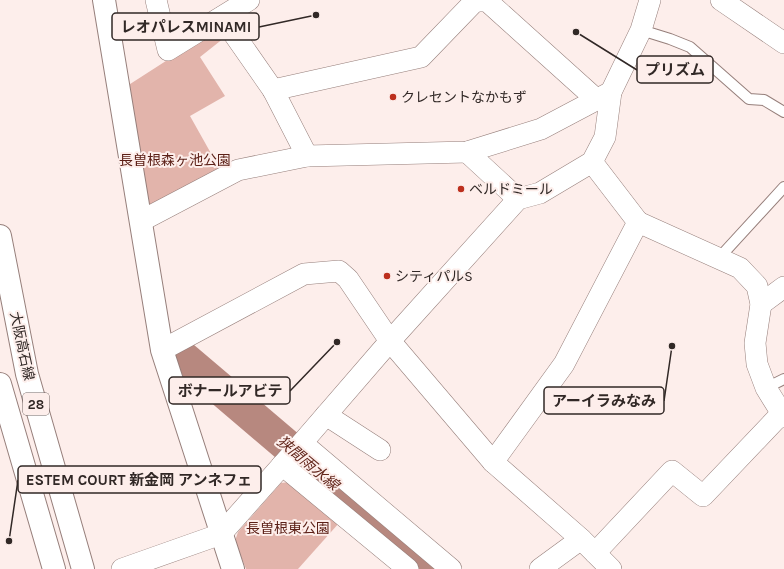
<svg xmlns="http://www.w3.org/2000/svg" width="784" height="569" font-family="Karla,'Noto Sans JP',sans-serif">
	<style>
		.green { fill: #e2b4ab }
		.lines { fill: none; stroke-linecap: round; stroke-linejoin: round }
		.river { stroke: #b7887f; stroke-width: 33 }
		.service-casing { stroke: #967f7b; stroke-width: 12 }
		.minor-casing { stroke: #967f7b; stroke-width: 22 }
		.tertiary-casing { stroke: #967f7b; stroke-width: 24 }
		.primary-casing { stroke: #967f7b; stroke-width: 24 }
		.service { stroke: #fff; stroke-width: 10 }
		.minor { stroke: #fff; stroke-width: 21 }
		.tertiary { stroke: #fff; stroke-width: 22 }
		.primary { stroke: #fff; stroke-width: 22 }
		.poi-dot { fill: #bc2f1d; stroke: #fdeeeb; stroke-width: 1.5 }
		.labels { text-anchor: middle; dominant-baseline: central; stroke-width: 4; stroke-linejoin: round; paint-order: stroke }
		.shield { fill: #fdeeeb; stroke: #6e6361; stroke-width: 1 }
		.shield-label { font-size: 13px; font-weight: bold; fill: #312826 }
		.poi-label { font-size: 14px; fill: #312826; stroke: #fdeeeb; text-anchor: start }
		.park-label { font-size: 14px; fill: #5c2017; stroke: #fdeeeb }
		.street-label { font-size: 14px; fill: #312826; stroke: #fdeeeb }
		.water-label { font-size: 15px; font-style: italic; fill: #63271d; stroke: #fdeeeb }
		.leader { fill: none; stroke: #312826; stroke-width: 1.5 }
		.callout-dot { fill: #312826; stroke: #fdeeeb; stroke-width: 1.5 }
		.callout { fill: #fdeeeb; stroke: #312826; stroke-width: 1.5 }
		.callout-label { font-size: 15px; text-anchor: middle; font-weight: bold; fill: #312826 }
	</style>
	<rect width="100%" height="100%" fill="#fdeeeb"/>
	<!-- green -->
	<g class="green">
		<path d="M211,32l10,2 3,4 -24,19 25,39 -35,20 32,57 -65,36 -9,-5 -21,-118z"/>
		<path d="M290,482l49,41 -41,46h-52l-11,-28 3,-9 43,-49z"/>
	</g>
	<g class="lines">
		<!-- river -->
		<path class="river" d="M184,358l248,211"/>
		<defs>
			<g id="service">
				<path d="M641,30l29,9 20,8 59,52 15,1 20,12"/>
				<path d="M719,258l65,-71"/>
				<path d="M766,388l18,-9"/>
			</g>
			<g id="minor">
				<path d="M156,0l12,50 81,-50"/>
				<path d="M721,0l63,43"/>
				<path d="M475,1h12l110,99"/>
				<path d="M222,17l51,73 34,66"/>
				<path d="M273,90l148,-33 54,-56v-1"/>
				<path d="M467,152l51,47"/>
				<path d="M141,221l97,-51 69,-14 160,-4 74,-23 70,-37"/>
				<path d="M638,222l102,46 17,18 4,18 -6,39 2,21 9,24 18,29"/>
				<path d="M761,304l23,-17"/>
				<path d="M162,350l142,-76 35,-3 9,8 42,62 103,121 88,77 30,30"/>
				<path d="M326,415l54,35"/>
				<path d="M302,443l149,126"/>
				<path d="M493,462l71,-98 74,-142 -46,-60"/>
				<path d="M282,465l126,104"/>
				<path d="M595,553l77,-82 31,25 78,-82"/>
				<path d="M122,569l99,-35 80,-90 89,-103 128,-142 22,-6 52,-31 13,-25 6,-45 30,-62 9,-30"/>
				<path d="M540,569l41,-30"/>
			</g>
			<path id="tertiary" d="M104,0l58,350 71,219"/>
			<g id="primary">
				<path d="M0,236l27,138 56,195"/>
				<path d="M0,384l54,185"/>
			</g>
		</defs>
		<!-- service casing -->
		<use href="#service" class="service-casing"/>
		<!-- minor casing -->
		<use href="#minor" class="minor-casing"/>
		<!-- tertiary casing -->
		<use href="#tertiary" class="tertiary-casing"/>
		<!-- primary casing -->
		<use href="#primary" class="primary-casing"/>
		<!-- service -->
		<use href="#service" class="service"/>
		<!-- minor -->
		<use href="#minor" class="minor"/>
		<!-- tertiary -->
		<use href="#tertiary" class="tertiary"/>
		<!-- primary -->
		<use href="#primary" class="primary"/>
	</g>
	<!-- markers -->
	<g class="poi-dot">
		<circle cx="393" cy="97" r="4"/>
		<circle cx="461" cy="189" r="4"/>
		<circle cx="387" cy="276" r="4"/>
	</g>
	<g class="labels">
		<!-- shield labels -->
		<rect class="shield" x="23" y="393" width="26" height="22" rx="3"/>
		<g class="shield-label">
			<text x="36" y="404">28</text>
		</g>
		<!-- poi labels -->
		<g class="poi-label">
			<text x="401" y="97">クレセントなかもず</text>
			<text x="469" y="189">ベルドミール</text>
			<text x="395" y="276">シティパルS</text>
		</g>
		<!-- park labels -->
		<g class="park-label">
			<text x="175" y="160">長曽根森ヶ池公園</text>
			<text x="288" y="528">長曽根東公園</text>
		</g>
		<!-- street labels -->
		<g class="street-label">
			<text transform="translate(22 346) rotate(78)">大阪高石線</text>
		</g>
		<!-- water labels -->
		<g class="water-label">
			<text transform="translate(308 463) rotate(40)">狭間雨水線</text>
		</g>
	</g>
	<!-- callouts -->
	<path class="leader" d="M316 15L259 27M576 32L637 70M337 342L290 391M672 346L664 401M9 541L18 480"/>
	<g class="callout-dot">
		<circle cx="316" cy="15" r="4"/>
		<circle cx="576" cy="32" r="4"/>
		<circle cx="337" cy="342" r="4"/>
		<circle cx="672" cy="346" r="4"/>
		<circle cx="9" cy="541" r="4"/>
	</g>
	<g class="callout">
		<rect x="112" y="13" width="147" height="27" rx="4"/>
		<rect x="637" y="56" width="76" height="27" rx="4"/>
		<rect x="169" y="377" width="121" height="27" rx="4"/>
		<rect x="544" y="387" width="120" height="27" rx="4"/>
		<rect x="18" y="466" width="243" height="27" rx="4"/>
	</g>
	<g class="callout-label">
		<text x="186" y="32">レオパレスMINAMI</text>
		<text x="675" y="75">プリズム</text>
		<text x="230" y="396">ボナールアビテ</text>
		<text x="604" y="406">アーイラみなみ</text>
		<text x="139" y="485">ESTEM COURT 新金岡 アンネフェ</text>
	</g>
</svg>
